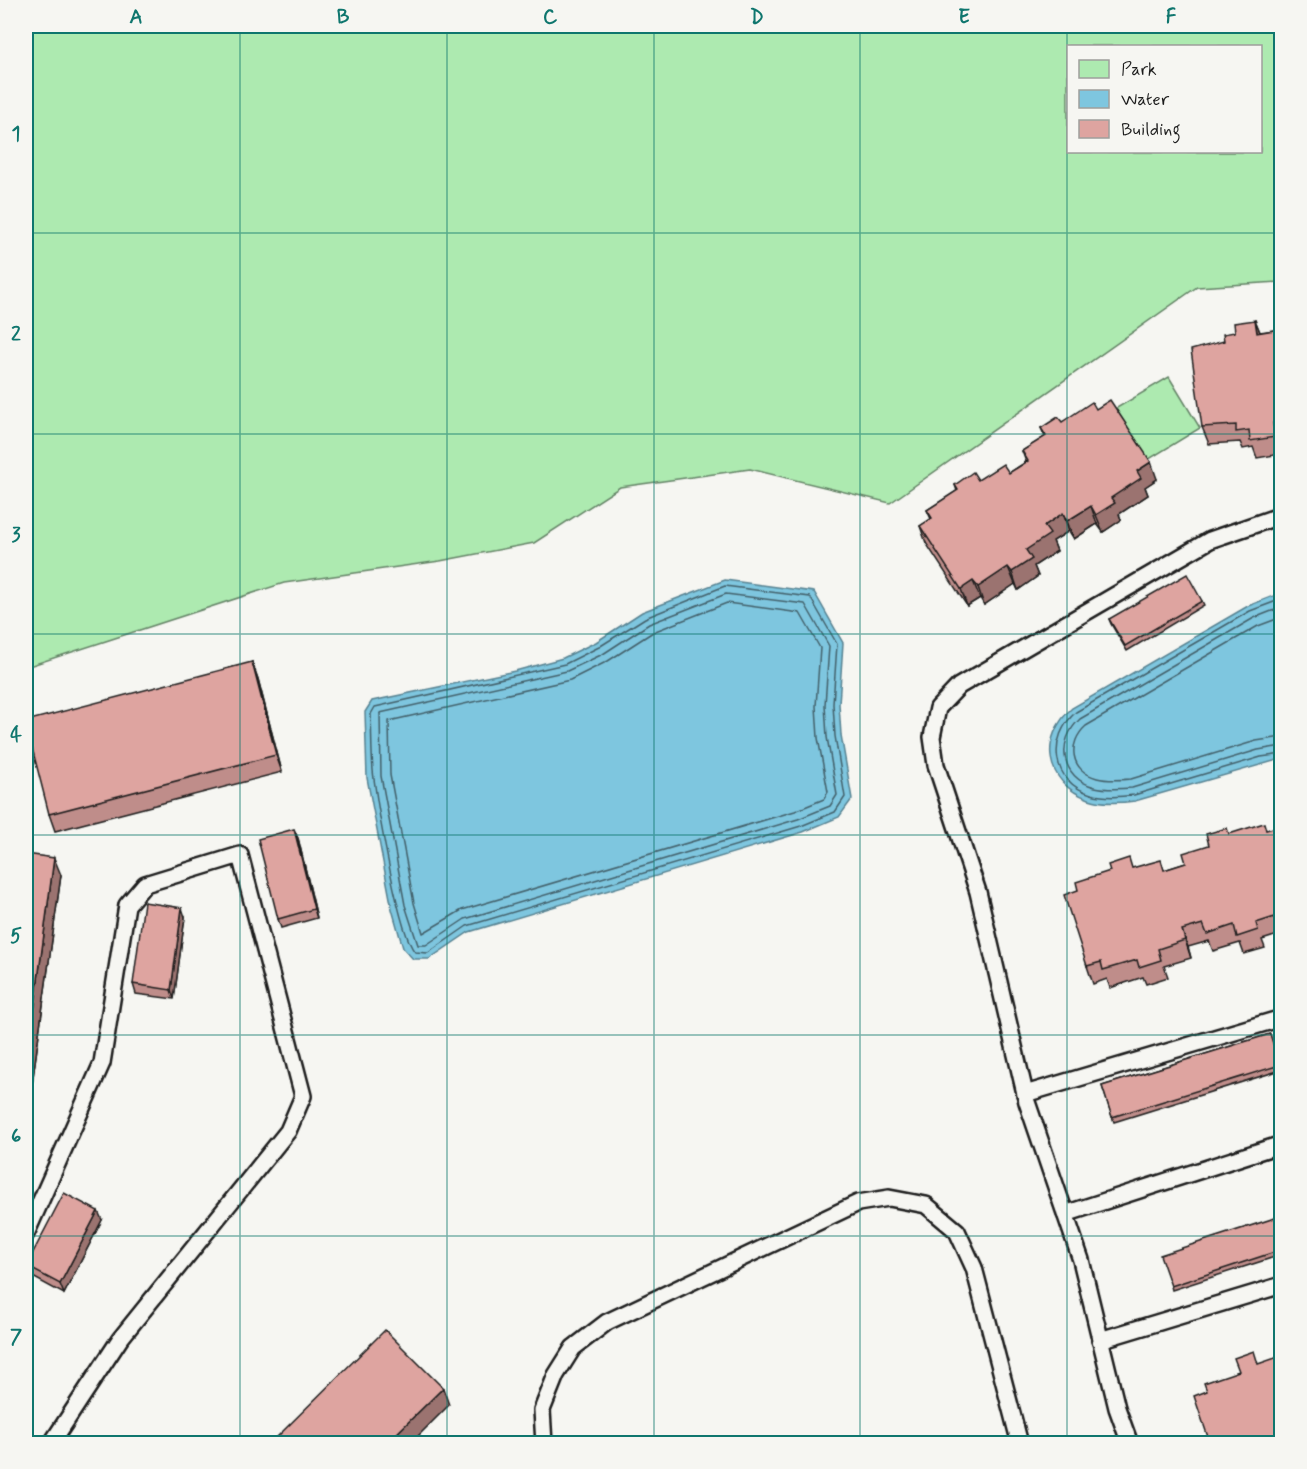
<svg xmlns="http://www.w3.org/2000/svg" width="1307" height="1469" font-family="Mynerve,sans-serif">
	<style>
		.green { fill: #adeab0; stroke: #648366; stroke-width: 1.5; fill-rule: evenodd }
		.water { fill: #7ec6df; stroke: #578291; stroke-width: 1.5 }
		.lines { fill: none; stroke-linecap: round; stroke-linejoin: round }
		.shore { stroke: #43606a; stroke-width: 1.5 }
		.lane-casing { stroke: #1c1c1c; stroke-width: 20 }
		.lane { stroke: #f6f6f2; stroke-width: 15 }
		.wall { fill: #bf8d8a; stroke: #1c1c1c; stroke-width: 1.5 }
		.shaded-wall { fill: #9b7370; stroke: #1c1c1c; stroke-width: 1.5 }
		.building { fill: #dea4a0; stroke: #1c1c1c; stroke-width: 1.5 }
		.grid { fill: none; stroke: #0f766e; stroke-width: 1.5; stroke-opacity: 0.55 }
		.neatline { fill: none; stroke: #0f766e; stroke-width: 2 }
		.grid-label { font-size: 20px; text-anchor: middle; font-weight: bold; fill: #0f766e }
	</style>
	<rect width="100%" height="100%" fill="#f6f6f2"/>
	<filter id="ink" filterUnits="userSpaceOnUse"><feTurbulence type="fractalNoise" baseFrequency=".0167" numOctaves="2"/><feDisplacementMap in="SourceGraphic" scale="12" xChannelSelector="R" yChannelSelector="G"/><feConvolveMatrix kernelMatrix="1 2 1 2 8 2 1 2 1" color-interpolation-filters="sRGB"/></filter>
	<g filter="url(#ink)">
		<!-- green -->
		<g class="green">
			<path d="M26,26h1255v256l-84,5 -307,216 -140,-34 -130,18 -86,56 -94,18 -156,22 -258,84zM1068,46h192v106h-192z"/>
			<path d="M1169,377l31,51 -54,33 -31,-52z"/>
		</g>
		<!-- water -->
		<g class="water">
			<path d="M725,580l89,12 29,51 -4,61 2,31 11,64 -13,18 -36,15 -334,100 -40,27h-16l-10,-11 -11,-39 -25,-131 -2,-66 7,-11 143,-30 48,-13 33,-16 46,-30z"/>
			<path d="M1281,593v166l-146,42c-15,2 -32,3 -46,-2 -45,-16 -50,-61 -17,-91l176,-102z"/>
		</g>
		<g class="lines">
			<!-- shore -->
			<g class="shore">
				<path d="M725,586l85,11 27,47 -4,60 2,32 10,61 -10,15 -34,14 -334,100 -39,27 -13,-1c-16,-17 -37,-143 -41,-173 -3,-21 -2,-44 -3,-65l4,-7 190,-43 34,-17 46,-29z"/>
				<path d="M726,594l79,10 24,42 -4,59 2,32 10,58 -7,11 -32,13 -333,100 -39,26h-8l-13,-40 -24,-129 -1,-63 187,-42 36,-17 46,-30z"/>
				<path d="M1282,599l-32,12 -174,101c-29,26 -25,70 15,82 14,4 29,3 43,1l127,-38 21,-3"/>
				<path d="M727,603l73,10 20,35 -4,58 2,32 10,54 -4,7 -29,12 -333,99 -39,23 -9,-30 -24,-128 -1,-54 181,-41 38,-19 45,-29z"/>
				<path d="M1282,607l-28,11 -174,101c-24,22 -20,59 15,68 12,3 25,2 37,1l126,-38 24,-4"/>
				<path d="M1282,617l-24,9 -172,100c-19,17 -16,45 11,52 11,3 23,2 34,1l125,-38 26,-4"/>
			</g>
			<defs>
				<g id="lane">
					<path d="M1025,1094l257,-76"/>
					<path d="M1065,1214l217,-70"/>
					<path d="M26,1234l76,-171 25,-158 18,-21 95,-29 63,241 -15,35 -168,208 -69,105"/>
					<path d="M1100,1340l182,-55"/>
					<path d="M544,1444l-2,-34 14,-35 17,-27 34,-26 251,-119 31,-5 37,7 31,26 17,37 46,176"/>
					<path d="M1130,1444l-13,-36 -36,-148 -54,-158 -49,-210 -42,-127 -4,-28 6,-29 21,-22 251,-146 72,-25"/>
				</g>
			</defs>
			<!-- lane casing -->
			<use href="#lane" class="lane-casing"/>
			<!-- lane -->
			<use href="#lane" class="lane"/>
		</g>
		<!-- wall -->
		<g class="wall">
			<path d="M1255,320l5,12 21,-3v111h-2l2,14 -24,4 -4,-11 -10,2 -3,-7 -31,2 -7,-17 22,-86 11,-9z"/>
			<path d="M1096,409l61,70 -12,8 3,8 -29,19 2,6 -18,12 -6,-8 -23,15 -5,-8 -16,10 4,10 -23,15 4,10 -20,14 -3,-6 -31,21 -4,-7 -13,8 -41,-63 -6,-17 11,-7 -4,-9 30,-19 -2,-6 54,-12 17,-11 -4,-11 23,-14 -4,-9 21,-6z"/>
			<path d="M1202,601l2,4 -77,46 -16,-27 -2,-5z"/>
			<path d="M252,662l6,17 24,93 -227,59 -6,-17z"/>
			<path d="M1281,829v105l-19,6 3,8 -21,6 -4,-11 -27,8 -4,-10 -21,6 3,11 -27,8 4,11 -22,7 -3,-7 -33,11 -3,-9 -14,5 -6,-18 -9,-76 55,-22 31,2 22,-7 23,-18 20,-11z"/>
			<path d="M298,838l19,80 -36,10 -3,-9z"/>
			<path d="M26,854l35,21 -32,231h-3z"/>
			<path d="M185,917l-11,82 -38,-5 -3,-10z"/>
			<path d="M1270,1034l11,36 -167,52 -12,-36z"/>
			<path d="M1281,1216v39l-109,35 -1,-4z"/>
			<path d="M102,1220l-38,74 -35,-19 -3,-9z"/>
		</g>
		<!-- shaded-wall -->
		<g class="shaded-wall">
			<path d="M1255,320l7,17 -5,-4z"/>
			<path d="M1273,423l6,17 2,14 -6,-17z"/>
			<path d="M1151,462l6,17 -12,8 3,8 -29,19 2,6 -18,12 -7,-17 15,-17 26,-27z"/>
			<path d="M1091,506l6,18 -23,15 -7,-18z"/>
			<path d="M1063,513l6,18 -16,10 4,10 -23,15 4,10 -20,14 -6,-18 14,-22 18,-24z"/>
			<path d="M1008,567l7,17 -31,21 -6,-18z"/>
			<path d="M973,581l7,17 -13,8 -6,-17z"/>
			<path d="M252,662l6,17 24,93 -6,-17z"/>
			<path d="M294,829l4,9 19,80 -3,-9z"/>
			<path d="M54,858l7,17 -32,231 -3,-10v-25z"/>
			<path d="M182,908l3,9 -11,82 -3,-9z"/>
			<path d="M1182,930l6,17 3,11 -6,-18z"/>
			<path d="M98,1211l4,9 -38,74 -4,-10z"/>
			<path d="M443,1388l6,17 -38,38h-24z"/>
		</g>
		<!-- building -->
		<g class="building">
			<path d="M1255,320l2,13 24,-4v93l-8,1 2,14 -25,4 -1,-11 -13,2v-7l-34,2 -11,-77 33,-9 -1,-7 12,-2 -1,-9z"/>
			<path d="M1110,400l41,62 -14,9 4,7 -30,20 4,5 -19,12 -5,-9 -24,15 -4,-8 -19,13 6,8 -24,16 6,9 -20,13 -4,-5 -30,20 -5,-6 -12,8 -41,-63 12,-8 -5,-8 31,-20 -3,-5 18,-13 5,8 25,-16 6,9 19,-12 -6,-10 24,-15 -5,-8 17,-11 4,5 30,-20 4,7z"/>
			<path d="M1187,574l15,27 -77,45 -16,-27z"/>
			<path d="M252,662l24,93 -227,59 -23,-90v-3z"/>
			<path d="M1264,823l2,7 14,-4 1,4v85l-25,8 2,7 -21,7 -3,-12 -27,9 -4,-10 -21,6 3,10 -27,9 3,11 -22,7 -2,-7 -34,10 -2,-8 -14,4 -23,-71 14,-5 -2,-8 34,-11 -2,-6 21,-7 3,10 29,-8 3,10 22,-7 -3,-10 26,-8 -3,-11 21,-6 2,6z"/>
			<path d="M294,829l20,80 -36,10 -20,-80z"/>
			<path d="M26,854l28,4 -28,213z"/>
			<path d="M144,902l38,6 -11,82 -38,-6z"/>
			<path d="M1270,1034l10,31 -168,52 -10,-31z"/>
			<path d="M64,1193l34,18 -38,73 -34,-18z"/>
			<path d="M1281,1216v34l-110,36 -11,-31z"/>
			<path d="M385,1330l58,58 -56,55h-116z"/>
			<path d="M1254,1351l4,13 23,-8v87h-71l-16,-47 13,-5 -3,-8 35,-12 -5,-13z"/>
		</g>
	</g>
	<!-- grid -->
	<path class="grid" d="M240,26v1418M447,26v1418M654,26v1418M860,26v1418M1067,26v1418M26,233h1256M26,434h1256M26,634h1256M26,835h1256M26,1035h1256M26,1236h1256"/>
	<!-- margin -->
	<rect width="1307" height="1469" fill="none" stroke="#f6f6f2" stroke-width="66"/>
	<!-- legend -->
	<rect x="1067" y="45" width="195" height="108" fill="#f6f6f2" stroke="#9f9f9c" stroke-width="1.5"/>
	<rect x="1079" y="60" width="30" height="18" fill="#adeab0" stroke="#9f9f9c" stroke-width="1.5"/>
	<text x="1121" y="75" font-size="18" fill="#1c1c1c">Park</text>
	<rect x="1079" y="90" width="30" height="18" fill="#7ec6df" stroke="#9f9f9c" stroke-width="1.5"/>
	<text x="1121" y="105" font-size="18" fill="#1c1c1c">Water</text>
	<rect x="1079" y="120" width="30" height="18" fill="#dea4a0" stroke="#9f9f9c" stroke-width="1.5"/>
	<text x="1121" y="135" font-size="18" fill="#1c1c1c">Building</text>
	<rect x="33" y="33" width="1241" height="1403" class="neatline"/>
	<g class="grid-label">
		<text x="136" y="23">A</text>
		<text x="343" y="23">B</text>
		<text x="550" y="23">C</text>
		<text x="757" y="23">D</text>
		<text x="964" y="23">E</text>
		<text x="1171" y="23">F</text>
		<text x="16" y="140">1</text>
		<text x="16" y="340">2</text>
		<text x="16" y="541">3</text>
		<text x="16" y="741">4</text>
		<text x="16" y="942">5</text>
		<text x="16" y="1142">6</text>
		<text x="16" y="1343">7</text>
	</g>
</svg>
